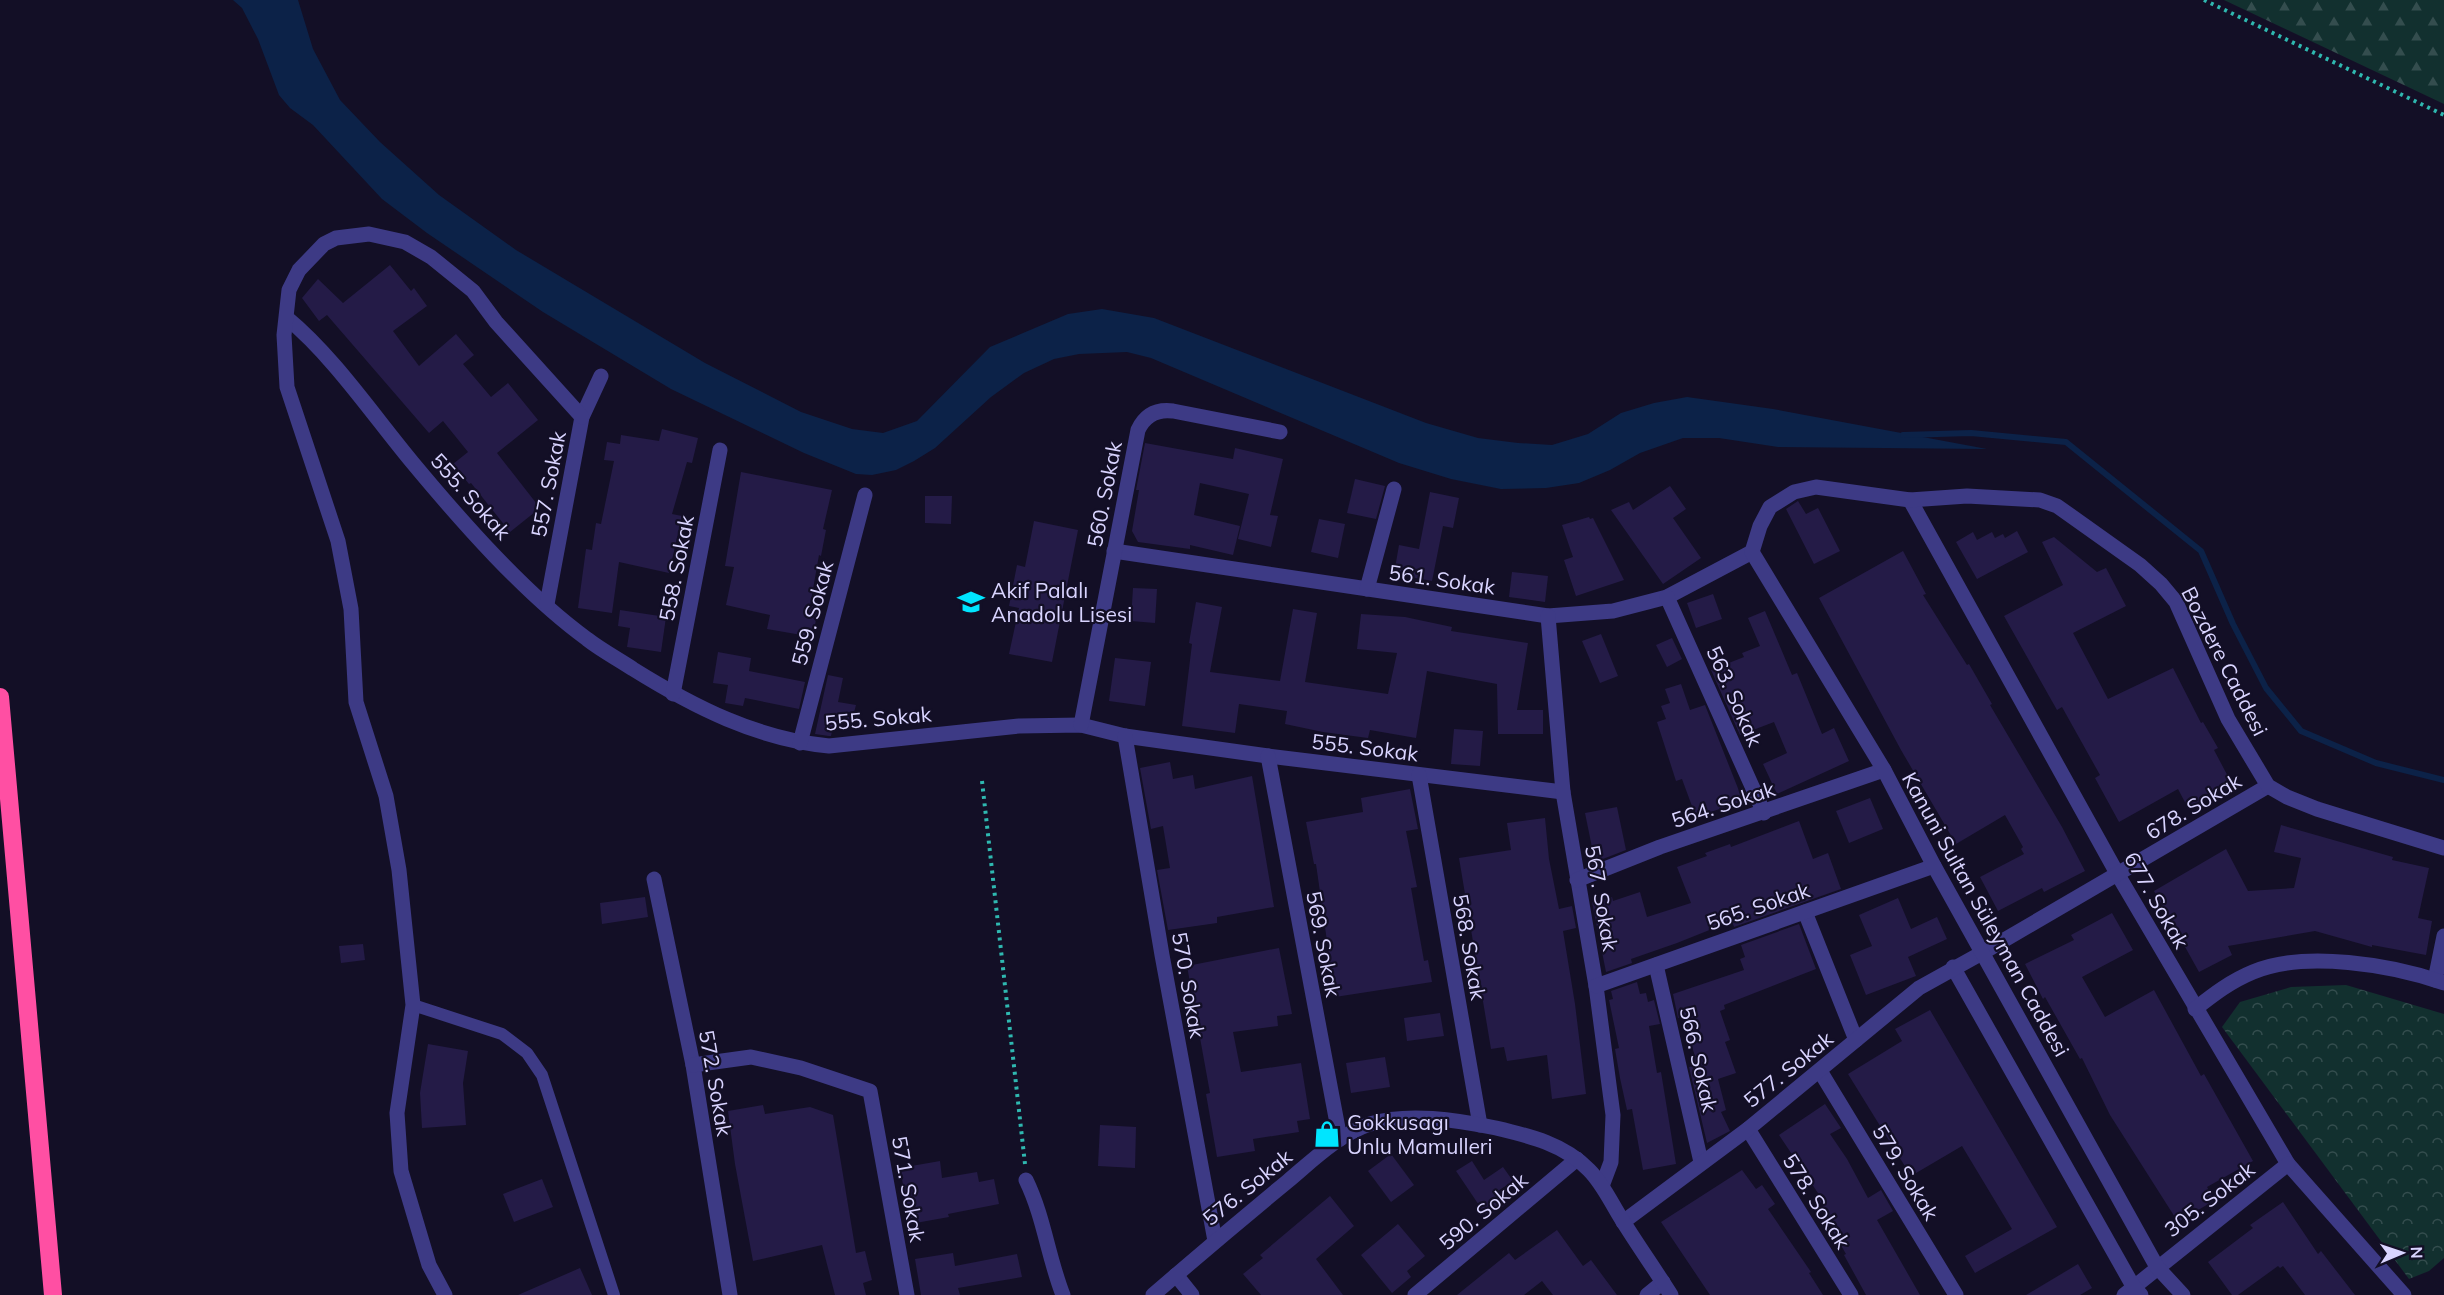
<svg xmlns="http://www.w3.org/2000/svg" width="2444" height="1295" font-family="Mulish,sans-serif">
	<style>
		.forest { fill: url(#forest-firs) }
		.park { fill: url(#park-crowns) }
		.water { fill: #0c2248 }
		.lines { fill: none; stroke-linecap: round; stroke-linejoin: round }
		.stream { stroke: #0c2248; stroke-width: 6 }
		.building { fill: #241b47 }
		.path { stroke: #2fb8b0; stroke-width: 4; stroke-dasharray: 3 4.5; stroke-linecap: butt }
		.service { stroke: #3d3a85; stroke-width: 12 }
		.minor { stroke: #3d3a85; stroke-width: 15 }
		.tertiary { stroke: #3d3a85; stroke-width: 15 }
		.motorway { stroke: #ff4fa3; stroke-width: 18 }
		.labels { text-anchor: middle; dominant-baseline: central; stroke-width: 4.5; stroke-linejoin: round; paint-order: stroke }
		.street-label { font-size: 21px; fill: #d9d4ff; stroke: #130f26 }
		.poi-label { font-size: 21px; fill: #d9d4ff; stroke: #130f26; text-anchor: start }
	</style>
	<defs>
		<pattern id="forest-firs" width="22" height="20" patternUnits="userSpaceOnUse" patternTransform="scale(1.5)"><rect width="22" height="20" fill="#12302f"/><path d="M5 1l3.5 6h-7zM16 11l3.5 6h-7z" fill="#344d4e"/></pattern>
		<pattern id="park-crowns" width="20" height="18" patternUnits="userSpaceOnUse" patternTransform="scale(1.5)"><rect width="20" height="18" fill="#12302f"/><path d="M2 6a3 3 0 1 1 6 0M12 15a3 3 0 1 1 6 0" fill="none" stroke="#344d4e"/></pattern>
	</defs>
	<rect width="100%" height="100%" fill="#130f26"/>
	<!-- forest -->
	<path class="forest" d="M2224,0h220v104z"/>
	<!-- park -->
	<path class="park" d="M2346,985l98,29v244l-15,13 -20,8 -187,-252 18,-25 51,-15z"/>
	<!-- water -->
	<path class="water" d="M233,0h65l15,49 27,51 40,42 59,53 77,55 189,113 96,49 51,17 31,4 34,-12 73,-74 78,-33 34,-5 52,9 272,105 52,15 40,5 34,2 36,-11 33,-21 33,-10 33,-6 86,12 214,40 -209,-2 -59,-9h-36l-43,15 -30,17 -31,13 -33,5 -45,1 -50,-10 -52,-16 -248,-105 -24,-6 -48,2 -25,5 -30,14 -33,24 -56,51 -21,13 -18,9 -24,5 -16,-1 -52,-21 -133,-64 -128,-77 -116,-79 -45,-34 -69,-74 -23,-17 -11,-13 -21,-56 -16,-31z"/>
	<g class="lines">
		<!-- stream -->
		<path class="stream" d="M1903,435l68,-2 95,9 135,109 32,73 33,64 35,43 75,32 68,17"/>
	</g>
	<!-- building -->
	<g class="building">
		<path d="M390,265l21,26 3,-3 13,18 -34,25 26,35 37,-32 18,21 -11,9 28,33 17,-14 30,37 -41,33 43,55 -30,24 -39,-49 -2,1 -16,-20 15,-12 -25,-31 -14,12 -102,-118 -8,6 -17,-23 16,-19 25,24z"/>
		<path d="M662,429l36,9 -6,25 -5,-1 -15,52 10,2 -13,57 -50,-11 -7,51 -34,-5 8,-59 6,1 4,-27 5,1 13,-63 -10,-1 3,-18 13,2 1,-9 38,6z"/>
		<path d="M1145,443l88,16 2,-11 48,11 -13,56 8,1 -7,31 -33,-8 11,-45 -49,-11 -6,32 46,11 -7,29 -43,-10v4l-52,-7 -6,-11 7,-41h-3z"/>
		<path d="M741,472l91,18 -9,39 3,1 -5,26 -2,-1 -9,51 8,1 -5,30 -46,-8 3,-14 -44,-10 8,-38 -9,-1z"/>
		<path d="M1355,479l30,7 -9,33 -29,-6z"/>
		<path d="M1670,486l16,23 -13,9 28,40 -38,26 -52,-74 18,-8 4,8z"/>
		<path d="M1430,492l29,6 -6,30 -10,-2 -11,55 -38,-7 5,-29 20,4z"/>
		<path d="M925,496h27l-1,28 -26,-1z"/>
		<path d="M1798,501l8,13 12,-6 22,43 -26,13 -28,-55z"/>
		<path d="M1589,517l1,2 3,-1 31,62 -48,16 -12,-36 9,-3 -11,-32z"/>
		<path d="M1319,519l26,5 -7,34 -27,-6z"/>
		<path d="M1034,521l44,9 -26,132 -43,-8 10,-46 -10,-2 8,-41 8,2z"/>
		<path d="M2017,531l11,21 -51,27 -21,-37 17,-10 4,8 15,-8 3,6 8,-4 2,4z"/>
		<path d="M2054,537l43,35 9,-4 20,38 -53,27 35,66 65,-31 28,55 2,-1 15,26 -4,2 18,34 -44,24 -10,-19 -59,33 -24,-44 5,-3 -38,-68 -5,3 -53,-94 59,-31 -21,-43z"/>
		<path d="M1903,551l23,43 -3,1 44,70 2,-1 23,40 -2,1 72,122 23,44 -41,21 -2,-4 -44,23 -18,-34 44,-23 -3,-5 2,-2 -18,-32 -49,29 -55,-94 -82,-152z"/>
		<path d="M1512,572l36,4 -3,26 -36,-5z"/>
		<path d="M1133,588l24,1 -2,34 -24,-2z"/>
		<path d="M1713,594l9,25 -26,9 -9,-25z"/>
		<path d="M1196,602l26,5 -12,65 70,9 13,-72 24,4 -12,69 83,12 9,-41 -40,-4 4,-35 44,3 47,10 -1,4 77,12 -11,67h26v24h-45l-1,-50 -70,-13 -11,67 -46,-8 -2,8 -45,-6 -38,-8 2,-13 -48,-7 -4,29 -53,-7 10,-82 -3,-1z"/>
		<path d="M620,610l46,7 -5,35 -34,-5 3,-19 -12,-2z"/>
		<path d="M1765,611l27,64 5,-2 25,61 12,-6 15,33 -72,33 -14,-30 24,-11 -13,-31 -34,13 -29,-65 33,-13 -2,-4 18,-7 -12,-28z"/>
		<path d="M1601,634l17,42 -18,7 -18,-42z"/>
		<path d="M1672,638l10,21 -15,8 -11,-22z"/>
		<path d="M718,652l33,6 -2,13 56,11 -6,27 -54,-11 -2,8 -18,-3 3,-18 -15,-2z"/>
		<path d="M1115,658l36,4 -6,44 -36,-5z"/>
		<path d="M828,675l15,3 -5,24 18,3 -5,19 -17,-3 -3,15h-2l-14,-2z"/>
		<path d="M1681,684l9,26 15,-5 38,96 -47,16 -14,-38 -6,2 -19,-59 9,-3 -5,-13 9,-3 -5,-14z"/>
		<path d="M1454,729l29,2 -3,35 -29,-2z"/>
		<path d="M1170,762l3,17 20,-4 2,14 57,-13 22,131 -57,10v6l-49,7 -11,-60 13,-2 -7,-42 -12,3 -11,-61z"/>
		<path d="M1410,789l8,40 -12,2 11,56 -6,1 13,73 4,-1 4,22 -97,15 -19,-133h-2l-8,-42 57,-10 -2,-14z"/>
		<path d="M1870,798l13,31 -34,14 -13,-32z"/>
		<path d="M1617,807l9,43 -31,12 -10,-49z"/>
		<path d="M1545,818l4,41 10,50 13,-3 4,22 -13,3 12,73 11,90 -34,5 -5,-44 -40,6 -3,-14 -13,2 -32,-191 52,-8 -4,-27z"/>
		<path d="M1799,821l14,38 15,-6 13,36 -107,38 -2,-6 -55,22 -46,16 1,4 -26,9 -14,-70 20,-5 1,4 27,-9 7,25 44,-14 -14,-36 30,-11 -2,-3 25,-9 1,3z"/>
		<path d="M2281,825l112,32 -1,3 37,8 -11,50 14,3 -6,34 -54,-10v2l-57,-16 -87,15 4,9 -33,17 -45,-81 72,-42 22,42 46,-3 7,-30 -27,-6z"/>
		<path d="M645,897l3,20 -46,7 -2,-21z"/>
		<path d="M1898,898l13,31 26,-12 10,22 -39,18 8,19 -50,19 -16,-40 22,-9 -13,-31z"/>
		<path d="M2112,913l21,37 -51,27 23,40 49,-27 47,86 3,-2 49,87 -46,26 8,13 -37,22 -68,-107 -28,-57 -2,1 -35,-62 -2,2 -18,-35 49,-24 -3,-5z"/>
		<path d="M1799,924l17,45 -92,36 1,4 -5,2 10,29 -5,2 11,31 -18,6 8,31 -5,2 9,19 -23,12 -18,-76 6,-1 -3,-9 3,-1 -13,-39 -4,1 -5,-24 71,-24 -4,-11 5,-2 -4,-12z"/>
		<path d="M363,944l2,16 -24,3 -2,-17z"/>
		<path d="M1279,948l13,66 -15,2 1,10 -45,6 8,40 60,-9 9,56 -13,2 2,11 -46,7 2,12 -38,6 -11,-63 4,-1 -23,-127z"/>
		<path d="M1637,982l3,12 6,-1 2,9 6,-2 6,24 -11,2 8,47 4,-1 15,92 -33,6 -11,-61 -5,1 -7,-32 -5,-29 4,-1 -10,-48 4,-1 -2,-8z"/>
		<path d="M1930,1010l127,217 -82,46 -10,-17 47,-27 -50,-83 -51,30 -63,-102 54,-33 -7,-12z"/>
		<path d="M1440,1013l4,23 -37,5 -3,-23z"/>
		<path d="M428,1044l40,7 -5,32 3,42 -44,3 -2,-35z"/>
		<path d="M1385,1057l5,30 -39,6 -5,-30z"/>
		<path d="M1825,1104l16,24 -11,6 17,25 21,39 13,-8 12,21 -16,9 43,75h-54l-22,-40 2,-1 -15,-26 3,-2 -16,-28 2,-2 -41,-61z"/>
		<path d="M763,1105l2,9 45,-7 23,8 23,138 9,-2 7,29 -9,3 3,12h-31l-13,-50 -69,16 -18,-97 -7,-53z"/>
		<path d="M1100,1125l36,2 -1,41 -37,-2z"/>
		<path d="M1391,1154l23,31 -23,17 -23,-31z"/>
		<path d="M940,1161l2,17 35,-6 2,10 15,-3 5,25 -51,10 1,3 -39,7 -10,-56z"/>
		<path d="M1472,1161l12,19 19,-13 10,14 -15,10 9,13 -20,13 -31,-46z"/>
		<path d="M1742,1170l14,19 6,-4 13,19 -7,5 43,63 -2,1 14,22h-113l-49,-73z"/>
		<path d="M542,1179l11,28 -39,15 -11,-28z"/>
		<path d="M1330,1196l24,30 -38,33 27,36h-82l-18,-21 20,-16 -3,-3z"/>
		<path d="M2283,1202l35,52 3,-3 34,44h-50l-22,-29 -3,2 -2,-2 -40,29h-6l-24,-33 45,-34 -3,-3z"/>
		<path d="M1398,1224l27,32 -18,15 4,6 -19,16 -31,-38z"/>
		<path d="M1557,1230l26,36 8,-6 26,35h-64l-11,-14 -18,14h-67l52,-42 6,7z"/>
		<path d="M953,1253l2,13 62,-12 5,23 -64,11 2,7h-39l-6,-36z"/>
		<path d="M2078,1264l14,24 -12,7h-54z"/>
		<path d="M580,1268l12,27h-74z"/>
	</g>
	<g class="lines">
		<!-- path -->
		<g class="path">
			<path d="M2204,0l240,115"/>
			<path d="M982,781l43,383"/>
		</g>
		<!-- service -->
		<path class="service" d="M413,1005l89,29 25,19 15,22 72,220"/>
		<!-- minor -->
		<g class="minor">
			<path d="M287,318c46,38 86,97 125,144 49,59 113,132 175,177 14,11 31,20 46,30 61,38 124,70 196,77l190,-20 62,-1 44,11 143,20 295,36"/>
			<path d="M1910,500l208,375 170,289 116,131"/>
			<path d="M1114,551l434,65 65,-5 54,-14 85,-45"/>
			<path d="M1367,589l27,-100"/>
			<path d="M1667,597l97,216"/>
			<path d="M547,604l35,-187 19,-41"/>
			<path d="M1548,616l15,176 33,194 17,129 -2,47 -9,24"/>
			<path d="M673,694l47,-244"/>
			<path d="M1081,725l57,-295c7,-15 19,-21 35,-19l107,21"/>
			<path d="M1125,736l37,219 53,286"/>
			<path d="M800,743l65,-248"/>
			<path d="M1268,756l72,383"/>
			<path d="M1419,775l61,350"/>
			<path d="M654,879l39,186 37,230"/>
			<path d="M1577,880l83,-33 224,-77"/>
			<path d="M1805,912l51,128"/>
			<path d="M1982,953l286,-167"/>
			<path d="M1656,965l45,197"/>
			<path d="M2435,980l9,-44"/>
			<path d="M1596,986l338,-120"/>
			<path d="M2195,1009c19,-15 36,-28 58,-37 51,-22 140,-7 191,11"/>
			<path d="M693,1065l58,-8 50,11 69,23 37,204"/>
			<path d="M1820,1071l136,224"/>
			<path d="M1748,1129l103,166"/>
			<path d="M1026,1180c18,37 22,77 37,115"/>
			<path d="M1176,1275l16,20"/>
			<path d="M445,1295l-16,-30 -28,-94 -4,-58 16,-108 -14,-135 -13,-74 -30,-94 -5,-93 -13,-68 -51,-154 -3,-52 5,-45 10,-20 25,-26 12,-6 33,-4 36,8 26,15 42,34 23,31 86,95"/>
			<path d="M1415,1295l162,-136"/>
			<path d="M1647,1295l16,-13"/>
			<path d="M2124,1295l164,-131"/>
		</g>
		<!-- tertiary -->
		<g class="tertiary">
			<path d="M1953,967l180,319 8,9"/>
			<path d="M1623,1222l125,-93 171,-141 63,-35"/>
			<path d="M1153,1295c45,-39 90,-77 135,-114 25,-21 50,-46 82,-57 38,-12 87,-4 126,4 34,8 68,16 93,42 15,15 23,35 35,53 15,24 32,48 47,72"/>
			<path d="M2183,1295l-26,-28 -223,-401 -50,-96 -132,-218 8,-26 10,-19 24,-15 22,-5 94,13 57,-4 73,4 17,6 83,59 21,19 15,18 52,117 40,67 19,11 30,12 127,39"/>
		</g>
		<!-- motorway -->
		<path class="motorway" d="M0,697l53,598"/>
	</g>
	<!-- icons -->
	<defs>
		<symbol id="school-bare" viewBox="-9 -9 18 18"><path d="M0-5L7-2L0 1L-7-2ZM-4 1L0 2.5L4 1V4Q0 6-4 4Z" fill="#00e5ff" stroke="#130f26" stroke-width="2.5" paint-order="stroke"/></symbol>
		<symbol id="shop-bare" viewBox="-9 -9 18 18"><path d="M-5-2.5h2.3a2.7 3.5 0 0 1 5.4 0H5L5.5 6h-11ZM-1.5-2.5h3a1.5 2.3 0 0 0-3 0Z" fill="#00e5ff" stroke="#130f26" stroke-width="2.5" paint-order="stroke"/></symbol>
	</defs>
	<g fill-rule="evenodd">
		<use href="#school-bare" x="952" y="583" width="38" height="38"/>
		<use href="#shop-bare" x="1308" y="1115" width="38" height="38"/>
	</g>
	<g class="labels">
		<!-- street labels -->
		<g class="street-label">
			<text transform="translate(548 484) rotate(-79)">557. Sokak</text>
			<text transform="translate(1104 494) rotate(-79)">560. Sokak</text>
			<text transform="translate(471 496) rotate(48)">555. Sokak</text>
			<text transform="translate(676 568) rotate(-79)">558. Sokak</text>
			<text transform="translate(1442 579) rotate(8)">561. Sokak</text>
			<text transform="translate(812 613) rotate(-75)">559. Sokak</text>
			<text transform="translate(2225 661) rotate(63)">Bozdere Caddesi</text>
			<text transform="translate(1735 696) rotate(66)">563. Sokak</text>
			<text transform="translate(878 718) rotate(-5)">555. Sokak</text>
			<text transform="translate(1365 747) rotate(7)">555. Sokak</text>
			<text transform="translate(1723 804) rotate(-18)">564. Sokak</text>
			<text transform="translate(2193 806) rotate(-31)">678. Sokak</text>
			<text transform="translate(1602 898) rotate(80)">567. Sokak</text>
			<text transform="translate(2157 900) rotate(60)">677. Sokak</text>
			<text transform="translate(1758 906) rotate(-19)">565. Sokak</text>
			<text transform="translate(1986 914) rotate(61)">Kanuni Sultan Süleyman Caddesi</text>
			<text transform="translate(1324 944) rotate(79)">569. Sokak</text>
			<text transform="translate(1470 947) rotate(80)">568. Sokak</text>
			<text transform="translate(1189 985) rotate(80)">570. Sokak</text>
			<text transform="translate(1699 1059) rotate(77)">566. Sokak</text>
			<text transform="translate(1788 1069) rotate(-39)">577. Sokak</text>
			<text transform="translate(716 1083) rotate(80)">572. Sokak</text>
			<text transform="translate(1906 1172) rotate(59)">579. Sokak</text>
			<text transform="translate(1247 1187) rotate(-39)">576. Sokak</text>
			<text transform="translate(909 1189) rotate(80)">571. Sokak</text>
			<text transform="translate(2209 1199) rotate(-38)">305. Sokak</text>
			<text transform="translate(1817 1201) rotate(58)">578. Sokak</text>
			<text transform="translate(1483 1211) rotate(-40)">590. Sokak</text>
		</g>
		<!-- poi labels -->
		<g class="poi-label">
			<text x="991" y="590">Akif Palalı<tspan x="991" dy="24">Anadolu Lisesi</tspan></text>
			<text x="1347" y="1122">Gokkusagı<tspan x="1347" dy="24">Unlu Mamulleri</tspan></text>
		</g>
	</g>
	<!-- north arrow -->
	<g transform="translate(2402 1253) rotate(88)" stroke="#130f26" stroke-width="4.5" paint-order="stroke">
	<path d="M0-4.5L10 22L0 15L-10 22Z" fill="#d9d4ff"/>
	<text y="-9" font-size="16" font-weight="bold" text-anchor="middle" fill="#d9d4ff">N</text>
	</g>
</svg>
